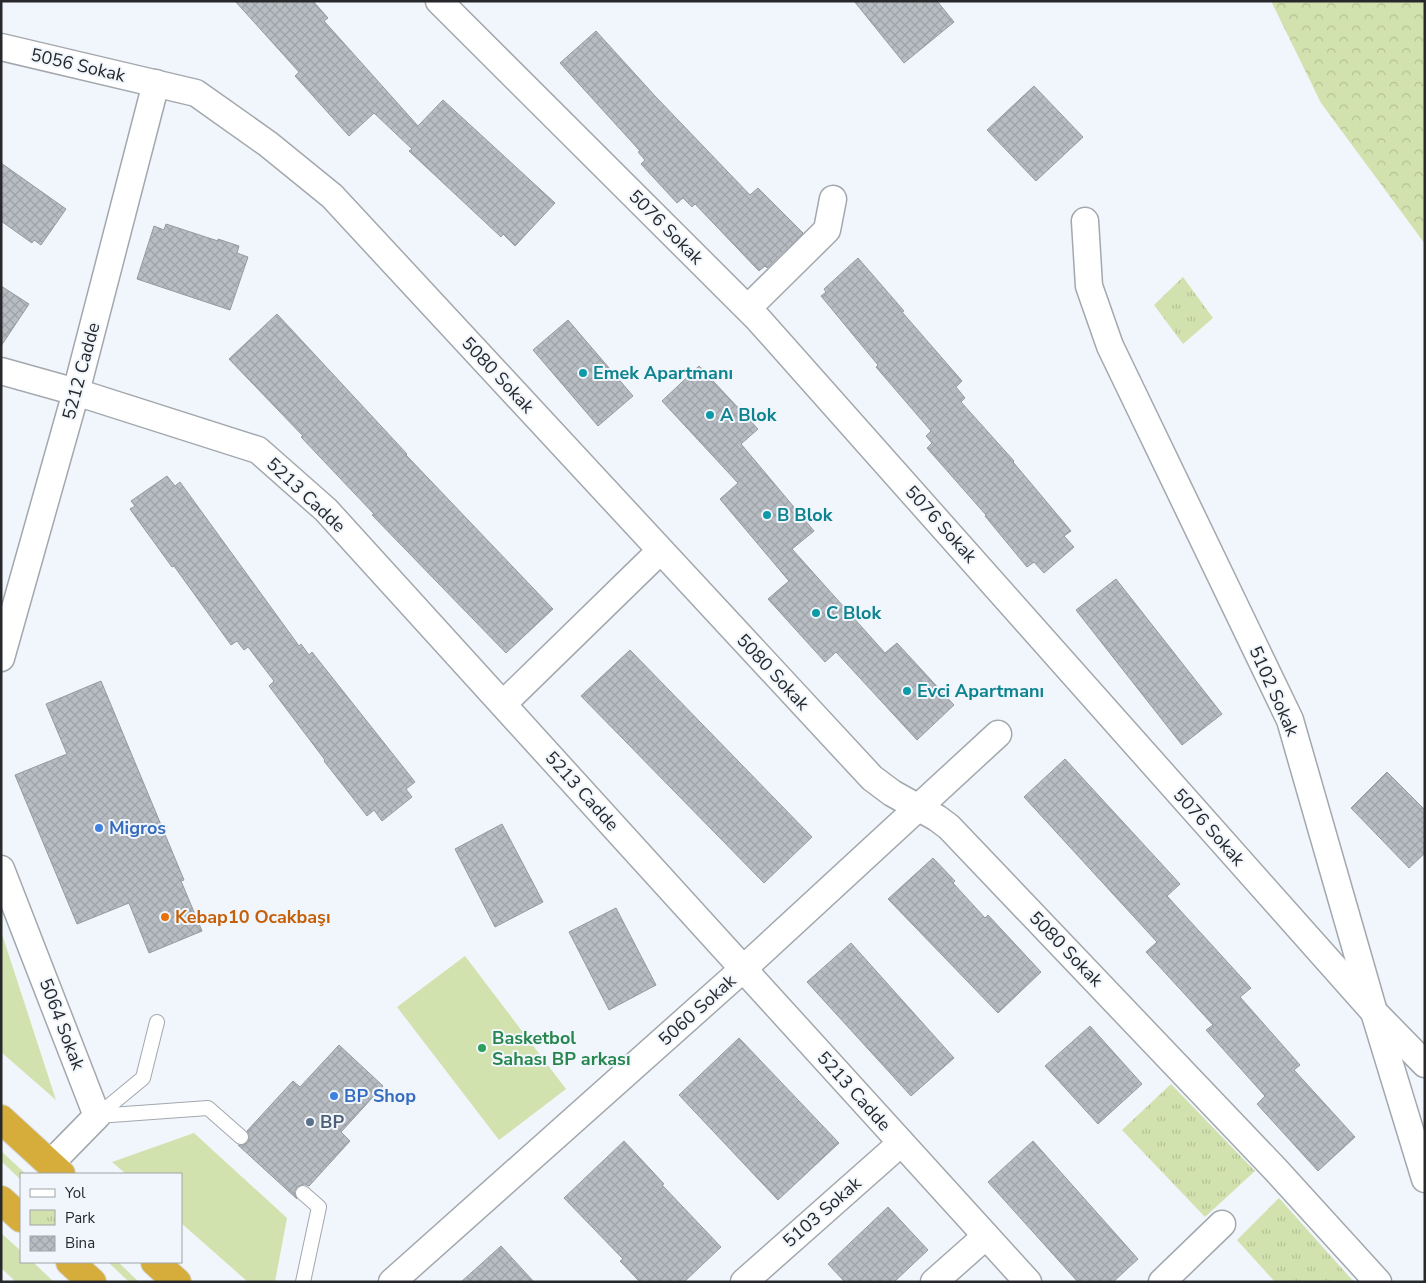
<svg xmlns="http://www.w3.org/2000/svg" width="1426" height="1283" font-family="'Nunito Sans',sans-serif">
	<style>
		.grass { fill: #d2e2ae }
		.forest { fill: url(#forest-crowns) }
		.park { fill: url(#park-tufts) }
		.building { fill: url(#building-cross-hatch); stroke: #969ba0 }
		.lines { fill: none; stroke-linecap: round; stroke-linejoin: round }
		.lane-casing { stroke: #a2a8ad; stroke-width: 16 }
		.street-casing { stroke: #a2a8ad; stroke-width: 29 }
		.highway-casing { stroke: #d4d4d5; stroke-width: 30 }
		.lane { stroke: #fff; stroke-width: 14 }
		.street { stroke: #fff; stroke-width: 26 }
		.highway { stroke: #d6ad3a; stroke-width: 28 }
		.culture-dot { fill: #0f9aa8; stroke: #f0f6fc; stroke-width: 2 }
		.shop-dot { fill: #3f7fe0; stroke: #f0f6fc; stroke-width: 2 }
		.food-dot { fill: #e8710a; stroke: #f0f6fc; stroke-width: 2 }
		.leisure-dot { fill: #2e9e5b; stroke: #f0f6fc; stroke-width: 2 }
		.service-dot { fill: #5c6f8a; stroke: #f0f6fc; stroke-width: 2 }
		.labels { text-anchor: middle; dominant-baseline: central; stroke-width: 4; stroke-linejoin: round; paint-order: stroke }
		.street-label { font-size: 18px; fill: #26282b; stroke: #f0f6fc }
		.culture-label { font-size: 18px; font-weight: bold; fill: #0d838f; stroke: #f0f6fc; text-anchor: start }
		.shop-label { font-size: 18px; font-weight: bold; fill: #366cbe; stroke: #f0f6fc; text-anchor: start }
		.food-label { font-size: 18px; font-weight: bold; fill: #c56008; stroke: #f0f6fc; text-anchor: start }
		.leisure-label { font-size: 18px; font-weight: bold; fill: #27864d; stroke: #f0f6fc; text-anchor: start }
		.service-label { font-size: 18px; font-weight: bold; fill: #4e5e75; stroke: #f0f6fc; text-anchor: start }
	</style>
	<defs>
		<pattern id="forest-crowns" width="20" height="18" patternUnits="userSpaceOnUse" patternTransform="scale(1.25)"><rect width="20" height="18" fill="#d2e2ae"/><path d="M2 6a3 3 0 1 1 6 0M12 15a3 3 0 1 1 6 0" fill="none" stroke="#b4c296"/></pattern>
		<pattern id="park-tufts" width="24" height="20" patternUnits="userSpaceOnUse" patternTransform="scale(1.25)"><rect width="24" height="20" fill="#d2e2ae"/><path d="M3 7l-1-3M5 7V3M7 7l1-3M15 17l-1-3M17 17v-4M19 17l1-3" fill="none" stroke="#b4c296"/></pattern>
		<pattern id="building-cross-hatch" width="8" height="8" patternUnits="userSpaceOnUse" patternTransform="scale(1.25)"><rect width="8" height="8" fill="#b7bdc2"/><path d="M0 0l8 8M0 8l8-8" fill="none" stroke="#9da2a7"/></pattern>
	</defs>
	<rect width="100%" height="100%" fill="#f0f6fc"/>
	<!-- grass -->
	<g class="grass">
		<path d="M1,931l55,169 -55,-48z"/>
		<path d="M465,956l101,133 -67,51 -102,-133z"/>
		<path d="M194,1133l93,85 -12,64h-27l-67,-59v-49h-55l-14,-12z"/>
		<path d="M1,1151l25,23h-5v6l-20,-19z"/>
		<path d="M1,1233l20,18v11h12l21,20h-38l-15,-14z"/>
		<path d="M108,1262h10l21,20h-10z"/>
	</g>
	<!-- forest -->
	<path class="forest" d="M1271,1h154v243l-104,-141z"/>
	<!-- park -->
	<g class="park">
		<path d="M1183,277l30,41 -30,26 -29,-39z"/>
		<path d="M1171,1084l84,87 -50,46 -83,-87z"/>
		<path d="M1279,1198l75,84h-79l-38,-42z"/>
	</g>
	<!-- building -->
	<g class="building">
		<path d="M235,1h78l15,17 -4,3 94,105 25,-26 112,103 -40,43 -12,-12 -2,3 -92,-86 3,-2 -38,-36 -25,23 -54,-60 4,-4z"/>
		<path d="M854,1h83l17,21 -50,41z"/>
		<path d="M596,31l59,65 95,99 8,-7 45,45 -36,35 -2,-2 -6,5 -64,-67 -3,3 -9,-9 -6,5 -36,-39 4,-4 -7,-8 2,-1 -80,-88z"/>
		<path d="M1034,86l49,51 -47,44 -49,-51z"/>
		<path d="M1,163l65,46 -25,36 -7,-5 -2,3 -31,-22z"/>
		<path d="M166,224l52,17v-2l21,7 -2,7 11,4 -18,53 -93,-31 17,-53 10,4z"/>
		<path d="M858,258l46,53 -2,1 60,69 -6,6 9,11 -4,4 53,59 -1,1 58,69 -7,5 10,11 -30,26 -10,-11 -7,5 -42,-51 1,-1 -59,-67 5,-5 -6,-7 5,-5 -55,-64 2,-2 -57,-69 5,-4 -2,-3z"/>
		<path d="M1,286l28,18 -28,42z"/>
		<path d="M277,314l130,140 -1,1 147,154 -47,44 -134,-138 2,-1 -73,-77 2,-1 -74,-77z"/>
		<path d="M568,320l65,76 -35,30 -65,-76z"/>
		<path d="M699,366l59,63 -17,15 73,87 -22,18 93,104 12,-10 57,62 -37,35 -81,-88 -11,10 -57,-63 21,-18 -69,-82 18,-16 -76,-82z"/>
		<path d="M167,476l8,10 5,-4 119,164 2,-2 8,11 3,-3 103,130 -9,7 6,8 -30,24 -8,-11 -7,6 -43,-55 1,-1 -56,-74 5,-5 -26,-34 -4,3 -7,-9 -6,4 -57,-79 -2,1 -42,-58 5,-3 -4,-5z"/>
		<path d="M1116,579l106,135 -40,31 -106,-135z"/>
		<path d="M630,650l182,187 -48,46 -183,-187z"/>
		<path d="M101,681l83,199 -3,1 21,50 -53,22 -20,-50 -52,21 -62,-149 52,-21 -21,-50z"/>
		<path d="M1065,759l115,125 -13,12 84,92 -11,9 60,68 -6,5 61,67 -37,34 -61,-67 8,-8 -59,-66 7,-5 -67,-73 11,-10 -133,-145z"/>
		<path d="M1387,772l38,38v43l-16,15 -58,-60z"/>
		<path d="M502,824l41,78 -48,25 -40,-78z"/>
		<path d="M933,858l22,23 -2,2 32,35 3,-3 53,57 -43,41 -110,-114z"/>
		<path d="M616,908l40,77 -47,25 -40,-78z"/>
		<path d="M851,943l103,115 -43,38 -104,-114z"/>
		<path d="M1090,1026l52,58 -44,40 -53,-58z"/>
		<path d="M739,1038l100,105 -61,57 -99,-105z"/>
		<path d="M339,1045l44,41 -42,46 9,9 -41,45 -5,-2 -7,3 -3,5 3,7 -59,-54h5l5,-3 1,-7 -2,-4 46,-50 7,6z"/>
		<path d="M624,1141l40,43 -2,1 59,62 -37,35h-44l-20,-21 3,-2 -59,-61z"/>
		<path d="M1033,1141l105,118 -25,23h-35l-90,-100z"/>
		<path d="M888,1207l40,43 -34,32h-49l-17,-18z"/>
		<path d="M501,1246l33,36h-73z"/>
	</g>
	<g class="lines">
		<defs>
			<g id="lane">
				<path d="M97,1116l111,-8 33,29"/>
				<path d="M97,1116l46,-38 14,-56"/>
				<path d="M303,1282l16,-75 -16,-14"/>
			</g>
			<g id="street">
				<path d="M439,1l319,318 616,693 51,52"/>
				<path d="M1,47l195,46 72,51 64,52 540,582 20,15 45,25 12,9 327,343 102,112"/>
				<path d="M1085,221l4,65 21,60 180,374 84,292 51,167"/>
				<path d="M748,308l79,-78 6,-31"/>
				<path d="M1,371l75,21 182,58 68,60 702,772"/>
				<path d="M1,658l75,-266 80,-309"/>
				<path d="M503,704l157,-153"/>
				<path d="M1,869l96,247 -47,48"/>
				<path d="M392,1282l351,-313 255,-235"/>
				<path d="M744,1282l157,-139"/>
				<path d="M934,1282l52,-46"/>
				<path d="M1162,1282l60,-58"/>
			</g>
			<g id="highway">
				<path d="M1,1119l60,55"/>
				<path d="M1,1200l20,18"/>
				<path d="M70,1262l22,20"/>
				<path d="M155,1262l22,20"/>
			</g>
		</defs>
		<!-- lane casing -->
		<use href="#lane" class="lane-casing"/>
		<!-- street casing -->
		<use href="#street" class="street-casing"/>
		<!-- highway casing -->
		<use href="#highway" class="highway-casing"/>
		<!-- lane -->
		<use href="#lane" class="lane"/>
		<!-- street -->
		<use href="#street" class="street"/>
		<!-- highway -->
		<use href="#highway" class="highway"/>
	</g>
	<!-- markers -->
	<g class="culture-dot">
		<circle cx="583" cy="373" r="5"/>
		<circle cx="710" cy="415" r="5"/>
		<circle cx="767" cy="515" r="5"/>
		<circle cx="816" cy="613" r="5"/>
		<circle cx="907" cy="691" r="5"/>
	</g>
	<g class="shop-dot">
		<circle cx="99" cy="828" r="5"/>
		<circle cx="334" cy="1096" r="5"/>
	</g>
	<circle class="food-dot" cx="165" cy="917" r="5"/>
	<circle class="leisure-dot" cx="482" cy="1048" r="5"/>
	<circle class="service-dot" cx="310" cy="1122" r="5"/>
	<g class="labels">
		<!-- street labels -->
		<g class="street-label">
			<text transform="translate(78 65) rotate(13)">5056 Sokak</text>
			<text transform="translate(666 227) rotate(45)">5076 Sokak</text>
			<text transform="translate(81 371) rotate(-75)">5212 Cadde</text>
			<text transform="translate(498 375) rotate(47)">5080 Sokak</text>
			<text transform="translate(306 495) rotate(43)">5213 Cadde</text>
			<text transform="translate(941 524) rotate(48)">5076 Sokak</text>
			<text transform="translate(773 672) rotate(47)">5080 Sokak</text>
			<text transform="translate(1274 691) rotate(66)">5102 Sokak</text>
			<text transform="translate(582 791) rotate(48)">5213 Cadde</text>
			<text transform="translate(1209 827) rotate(48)">5076 Sokak</text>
			<text transform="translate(1066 949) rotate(46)">5080 Sokak</text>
			<text transform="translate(697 1010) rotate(-42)">5060 Sokak</text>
			<text transform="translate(62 1024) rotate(69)">5064 Sokak</text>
			<text transform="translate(854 1091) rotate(48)">5213 Cadde</text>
			<text transform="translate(822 1212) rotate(-41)">5103 Sokak</text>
		</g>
		<!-- culture labels -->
		<g class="culture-label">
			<text x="593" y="373">Emek Apartmanı</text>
			<text x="720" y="415">A Blok</text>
			<text x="777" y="515">B Blok</text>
			<text x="826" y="613">C Blok</text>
			<text x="917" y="691">Evci Apartmanı</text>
		</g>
		<!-- shop labels -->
		<g class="shop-label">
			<text x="109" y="828">Migros</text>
			<text x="344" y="1096">BP Shop</text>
		</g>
		<!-- food labels -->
		<g class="food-label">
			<text x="175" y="917">Kebap10 Ocakbaşı</text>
		</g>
		<!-- leisure labels -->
		<g class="leisure-label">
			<text x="492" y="1038">Basketbol<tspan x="492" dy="21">Sahası BP arkası</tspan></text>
		</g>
		<!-- service labels -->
		<g class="service-label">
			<text x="320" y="1122">BP</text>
		</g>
	</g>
	<!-- border -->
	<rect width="1426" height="1283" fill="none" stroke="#26282b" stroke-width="5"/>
	<!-- legend -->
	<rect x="20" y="1173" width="162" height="90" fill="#f0f6fc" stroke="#9fa4a8"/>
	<rect x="30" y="1189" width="25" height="8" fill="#ffffff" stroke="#9fa4a8"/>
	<text x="65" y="1198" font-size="15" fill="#26282b">Yol</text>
	<rect x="30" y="1210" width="25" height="15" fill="url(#park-tufts)" stroke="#9fa4a8"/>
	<text x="65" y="1223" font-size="15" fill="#26282b">Park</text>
	<rect x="30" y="1236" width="25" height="15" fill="url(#building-cross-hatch)" stroke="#9fa4a8"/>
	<text x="65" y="1248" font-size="15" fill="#26282b">Bina</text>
</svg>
